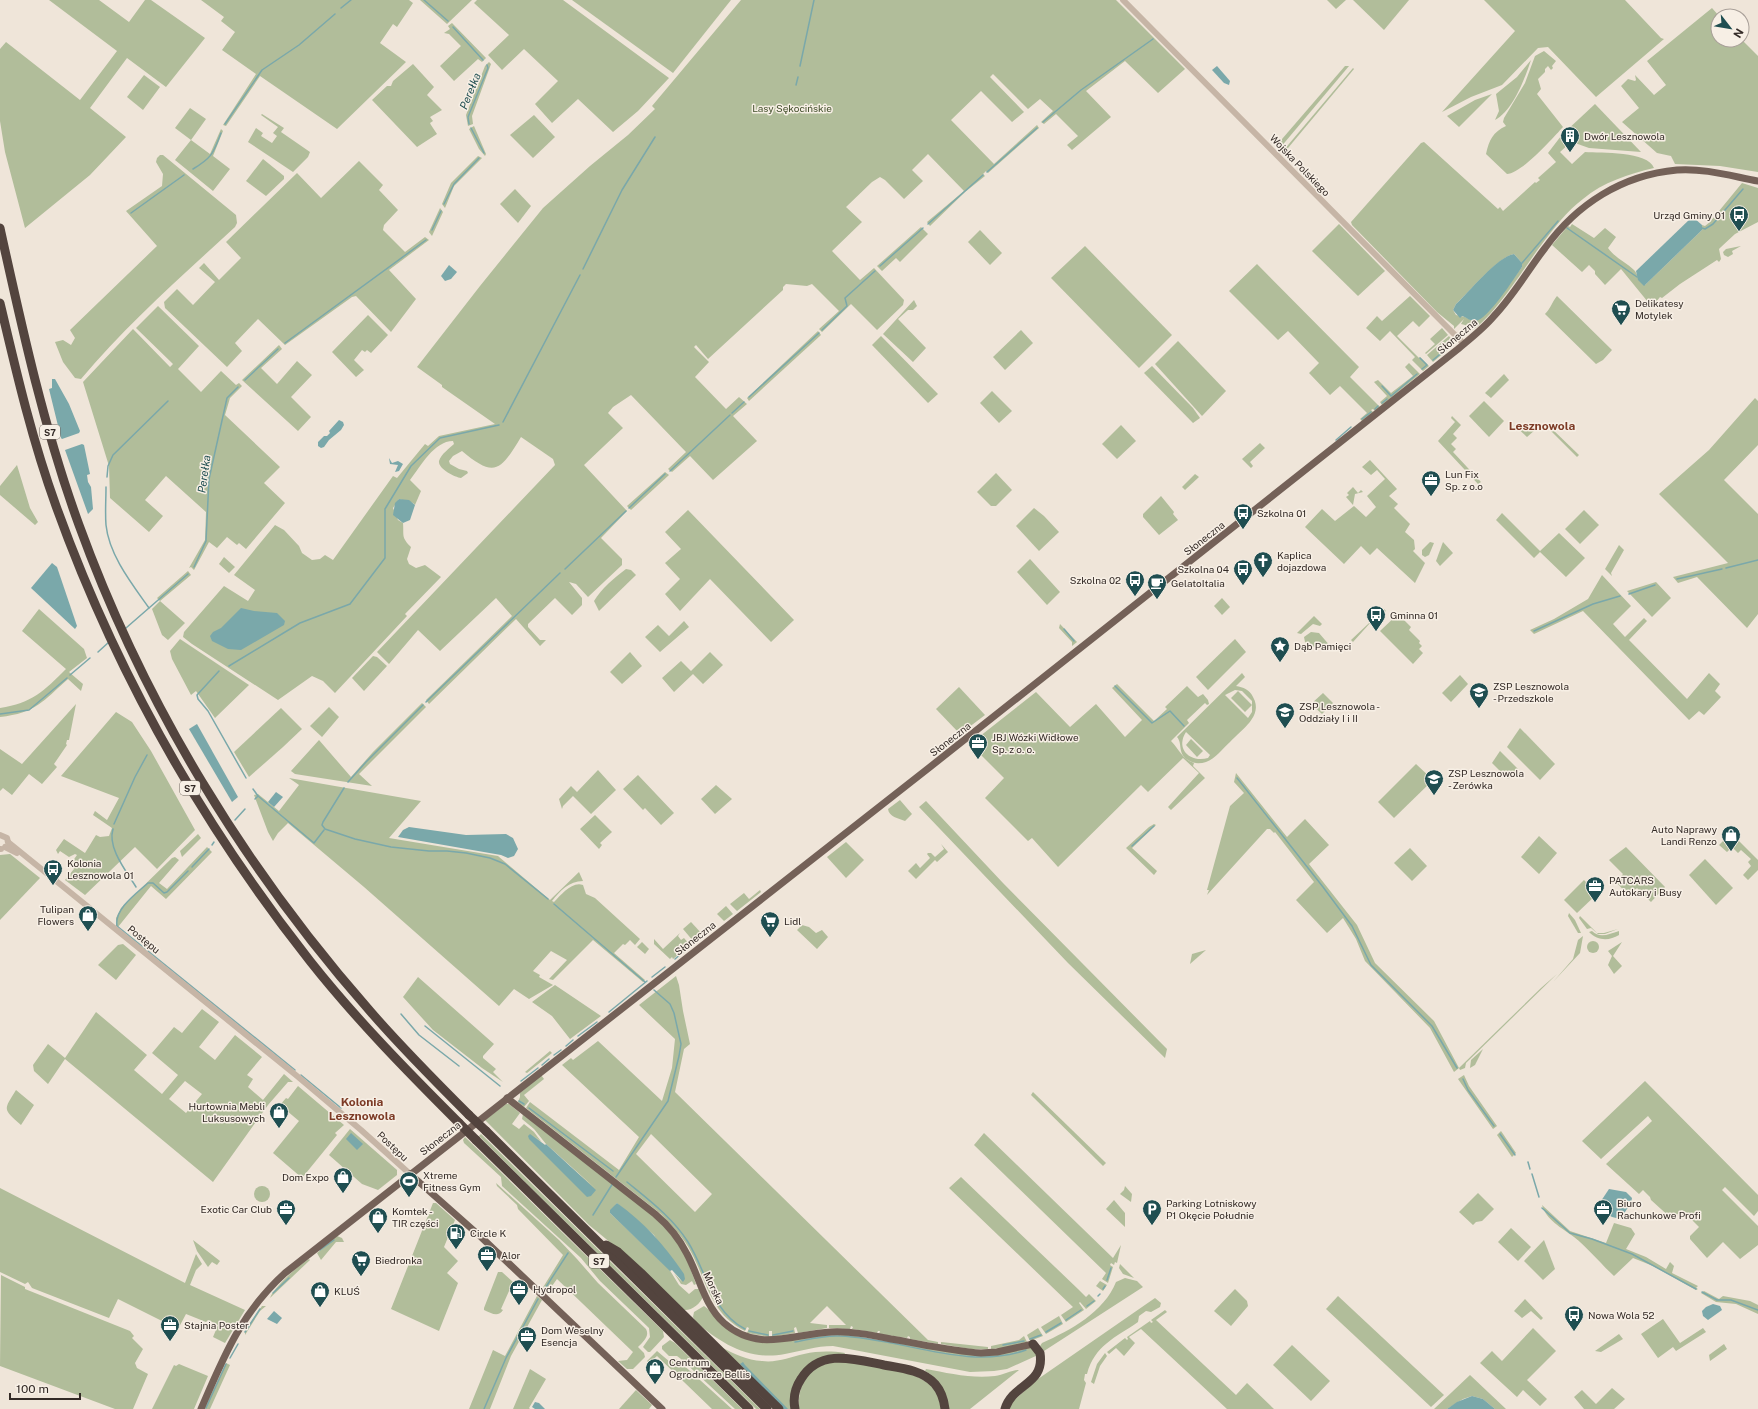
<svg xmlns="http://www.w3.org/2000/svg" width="1758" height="1409" font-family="'Public Sans',sans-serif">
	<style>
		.green { fill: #b1bd9a; fill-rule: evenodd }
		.water { fill: #7aa8aa }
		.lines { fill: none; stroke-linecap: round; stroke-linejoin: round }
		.stream { stroke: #7aa8aa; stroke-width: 1.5 }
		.minor { stroke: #c6b5a6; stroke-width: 6 }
		.major { stroke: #746158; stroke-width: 7 }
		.highway { stroke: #53443e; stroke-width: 9 }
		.highway-bridge { stroke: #53443e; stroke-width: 9 }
		.labels { text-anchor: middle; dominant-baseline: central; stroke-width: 3; stroke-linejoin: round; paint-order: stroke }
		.shield { fill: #f7efe5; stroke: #6e655f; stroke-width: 1 }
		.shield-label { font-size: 9px; font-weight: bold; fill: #332a26 }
		.park-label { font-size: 10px; fill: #424f2c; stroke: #f7efe5 }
		.poi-label { font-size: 10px; fill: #332a26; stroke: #f7efe5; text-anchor: start }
		.street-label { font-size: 10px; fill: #332a26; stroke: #f7efe5 }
		.water-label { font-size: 11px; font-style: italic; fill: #1f4e51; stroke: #f7efe5 }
		.quarter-label { font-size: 12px; font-weight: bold; fill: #7c3a25; stroke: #f7efe5 }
	</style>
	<rect width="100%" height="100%" fill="#efe5d9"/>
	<!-- green -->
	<g class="green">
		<path d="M49,0h50l30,22 16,-22h6l54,38 -39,49 -39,-29 -37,50 36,29 -36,38 -65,53 -20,-76 -5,-31v-72l6,-7 74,58 37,-49z"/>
		<path d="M201,0h208l4,3 -16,24 -4,-3 -13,19 26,19 -69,67 -77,-53 -34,50 -3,-1 33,-51 -34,-24 13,-18 -14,-11 3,-4z"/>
		<path d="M420,0h52l-25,24z"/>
		<path d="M477,0h86l106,78 -31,33 -25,21 -35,-33 -26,24 -17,-19 23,-23 -34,-32 -22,21 -14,-15 21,-20 -35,-32z"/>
		<path d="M572,0h159l-58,73z"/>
		<path d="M741,0h375l69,69 -27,24 -33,-32 -39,30 25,26 -39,33 -5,-5 11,-9 -22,-22 -12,10 -3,-2 12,-11 -13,-12 -12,10 -35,-35 -3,3 34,35 -12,10 -31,-31 -30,29 43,44 43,-39 2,3 -51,45 -2,-2 -3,3 2,2 -20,16 -35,34 -3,-4 37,-31 -36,-37 -16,16 11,11 -19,18 -19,-19 -5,-3 -8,5 -26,25 16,15 -30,29 28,29 14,-12 30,32 -1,5 -26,25 -26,-26 -29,28 -3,-3 20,-18 -27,-27 -5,2 -21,-2 -3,3v3l-75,69 -12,-14 -2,2 15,15 -14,15 31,32 13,-12 8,7 -14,12 24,25 -44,39 -23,-24 -18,16 -4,-3 18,-17 -55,-57 -18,12 -5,6 15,15 -39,37 43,46 -26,27 21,21v6l-34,32 -12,-13 -7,-2 13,16v7l-10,10 -17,-17 -27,26v3l12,13h6l-6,6 -24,-27 -87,85 -3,-4 86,-84 -16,-18 -56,53 -22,-21 -29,34 -12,-12 178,-187 -2,-6 -32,-22c-20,33 -26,42 -59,14l-9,5 -4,5 1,3 9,5 8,2 1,2 -7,5c-6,-1 -23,-9 -22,-17 2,-7 11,-13 15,-17l-1,-3c-19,0 -32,25 -43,39l11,11 -6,14 -2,-2 -14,-4 -6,9 5,12 5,3c1,13 -2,14 8,24l-4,12 2,5 7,4 9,-3 16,12 -36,37 2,2 -72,77 -12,-12 -11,-5 -34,24 -86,-56 -9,-7 1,-5 40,-46 24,15 7,-11 -21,-15 41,-50 9,5 15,16 3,7 10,7 8,-1 5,-4 8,5 60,-84 4,2 28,-34 3,2 11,-10 56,-12 -53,-37v-2l-25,-18 63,-81 63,-78 47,-42 38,-31 27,-26 -3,-3z"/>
		<path d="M1327,0h19l-10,9z"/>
		<path d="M1353,0h56l-25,30z"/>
		<path d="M1484,0h141l36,38 3,1 -68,58 -48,-50 -10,1 -36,37 -31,12 -29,15 73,-81z"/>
		<path d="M1712,8l7,8h-1v24h24l16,16v116l-38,-6 -45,-2 -4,-8 -14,-3 -35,-31 17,-14 -18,-22 7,-7 7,2 1,-1 -1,-5 19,20 12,-10 -19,-24z"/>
		<path d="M452,23l34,35 -4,4 -4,-3 -24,22 -14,-15 21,-20 -12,-12 -5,-1 6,-4 -2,-3z"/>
		<path d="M1544,51l12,10 -4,5 1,2 -2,2 -3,-4 -3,3v3l-7,7 3,10 -4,5 26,33c-10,11 -42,47 -56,47l-21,-20c3,-14 7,-22 20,-28l-3,-4 1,-4 21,-35 10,-27z"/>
		<path d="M1531,60c-6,18 -18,51 -36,60l4,-9 -3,-17 21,-17z"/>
		<path d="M489,62l2,2 -19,52 1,8 -5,2 -2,-11 19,-49z"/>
		<path d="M413,64l21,23 -7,8 15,15 -12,7 3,4 -3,2 1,2 6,9 -20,13 -45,-47 15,-14h4l2,-5z"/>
		<path d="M1345,66h4l-69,82 -4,-2z"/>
		<path d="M1353,68l1,1 -71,85v-3z"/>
		<path d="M144,75l16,12 -17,23 -16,-13z"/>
		<path d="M1492,94l-33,33 -12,-11 28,-16z"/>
		<path d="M1595,104l46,48 -52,-4 -14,-5 -10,-11z"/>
		<path d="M190,108l16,11 -15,21 19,14 11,-25 2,2 -10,25 17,13 -17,22 -38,-31 16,-20 -16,-12z"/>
		<path d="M262,114l22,14 -3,4 29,20 -2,5 -15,15 -45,-30 8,-14 7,5 -2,3 11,7 5,-7 -4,-3 5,-6 -17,-12z"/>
		<path d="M534,115l21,22 -22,21 -23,-23z"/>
		<path d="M474,126l12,28 -1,2 -6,-7 -10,-20z"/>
		<path d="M1561,136l9,7 -10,9 12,12 13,-12c16,1 63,-1 69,16 -25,6 -51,14 -71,31 -16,12 -29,29 -41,45 -15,19 -55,85 -77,89l3,-3 -3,-5 -4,-1 3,-5 -10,10v-3l-17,-14 -85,-87 -1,-3 70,-79 3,-1 74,67 2,-2 3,4 32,-29 1,1 4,-3 -2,-2 18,-16 -8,-9zM1514,254l8,9v4l-32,43 -17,11 -8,-4 -9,-2 -3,-5 3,-6c12,-11 43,-48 58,-50z"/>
		<path d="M160,155h3l73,60 1,8 -2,4c-53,49 -108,97 -154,152l-6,-1 -12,-16 -8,-20 8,-2 8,5 4,-7 -5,-8 87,-84 -31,-35 36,-25 1,-12 -7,-12 1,-4z"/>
		<path d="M478,156l4,2 -28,28 -9,22 -3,-4 9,-21z"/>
		<path d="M263,159l21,17v3l-18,17 -20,-15z"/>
		<path d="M359,161l24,24 -4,5 19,20 -14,15 -1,5 22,22 20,-15 4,3 -40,30 27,29 -25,33 -35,-36 -4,1 -67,48 -27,-26 -23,24 7,8 -15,16 -62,-59 -1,-6 13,-13 16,16 22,-23 -16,-14 5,-5 15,17 22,-22 -15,-16 71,-69 24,25z"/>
		<path d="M1742,183l16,5v34l-23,12 -14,13 -2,2 2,10 -2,3 -2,-2 -37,24 -18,14 -2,-1 -8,10 -31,-38 -16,16 -10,-11v-3l-6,-6 -7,7 -30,-27 16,-19 2,1 2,-3 22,14 11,-10 11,9 -8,11c7,10 18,14 26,22 4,4 3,9 11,15l57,-55v-5l3,1 5,-4z"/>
		<path d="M515,189l16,17 -13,17 -18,-19z"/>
		<path d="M440,208l3,4 -11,24 -3,-4z"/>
		<path d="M1339,224l46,47 -27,25 -46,-45z"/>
		<path d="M921,227l7,7 -28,28 -4,-4 -14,13 -5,-5z"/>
		<path d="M980,230l22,23 -12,12 -22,-23z"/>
		<path d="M1085,246l87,89 -33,33 -88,-90z"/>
		<path d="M1741,246l-9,5 1,3 -5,3 -4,-2 -1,-3 3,-3z"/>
		<path d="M1257,264l102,103 -9,10 30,30 -5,4 -2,-2 -2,1 2,2 -11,9 -2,-2 7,-6 -27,-27 -10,9 -21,-22 10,-10 -31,-32 -10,9 -49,-49z"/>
		<path d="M1410,296l20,20 -11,11 -6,-6 -16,15 22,22 1,-1 9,9 -6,5 -11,-11 3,-3 -25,-26 -10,10 -14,-13 11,-12 5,5z"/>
		<path d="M1557,296l55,54 -9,10 -7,4 -51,-50c6,-6 7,-12 12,-18z"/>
		<path d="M914,300l3,6 -4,4h-5l-10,9 28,29 -13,14 -30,-28z"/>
		<path d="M158,306l41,40 -21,23 23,23 20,-21 15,14 3,-2 3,3 -12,12 -5,17 55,52 -16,16 21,20 -39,46 -7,-6 -2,2 -10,-8 -10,11 -8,-6 -15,28 -3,-3 -2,1 16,-28 1,-28 -40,-36 -21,24 18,16 -14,16 -39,-34 -1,-32 -26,-84 50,-53 37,38 3,-3 -37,-36z"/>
		<path d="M368,315l20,20 -17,18 -4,-3 -2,2 -3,-2 -8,10 10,10 -8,7 -24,-25z"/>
		<path d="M1442,328l6,7 -22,19 -1,-1 10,-9 -5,-5z"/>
		<path d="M1021,330l12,13 -28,27 -12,-13z"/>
		<path d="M818,331l3,4 -72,66 -2,-3z"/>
		<path d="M881,336l57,58 -10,9 -56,-58z"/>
		<path d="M1449,336l3,4v6l-19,16 -6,-7z"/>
		<path d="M1178,341l48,50 -24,25 -47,-52z"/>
		<path d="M279,345l3,4 -21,19 16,16 20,-23 15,14 -21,22 20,20 -13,14 -56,-51z"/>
		<path d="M1409,363l11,11 -38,31 -2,-3 7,-6 -13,-14 4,-2 13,13 22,-17 -8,-9z"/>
		<path d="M1152,366l41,42 7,10 -7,5 -49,-50z"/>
		<path d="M1504,374l5,6 -18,18 -6,-5z"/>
		<path d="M992,391l20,20 -13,12 -19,-20z"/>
		<path d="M1755,398l3,3v44l-34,35 34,34v100l-11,14 -50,-51 -19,6 -5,-6 55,-14 -69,-69 50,-44z"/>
		<path d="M1484,401l20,20 -15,16 -20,-21z"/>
		<path d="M1452,416l9,9 -8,9 4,4 -6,6 5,5 -3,3 28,30 -3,2 -40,-43 17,-19 -4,-4z"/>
		<path d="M1121,425l15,16 -19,18 -15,-15z"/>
		<path d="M1514,425l9,3h9l3,2 -8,7z"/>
		<path d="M1549,426l30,29 -2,2 -29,-29z"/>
		<path d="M1260,443l5,5 -15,14 3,4 -2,2 -9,-9z"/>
		<path d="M1370,460l27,29 -8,7 9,8 -4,4 16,16 -5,8 9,8 1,9 -2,2 12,12 -10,20 -38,-35 -7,7 -9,-9 -17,18 -39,-37 17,-18 13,12 19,-15 12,11 10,-10 -9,-11 18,-17 -8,-9 -6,5 -9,-8z"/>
		<path d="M17,465l13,43 8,14 -3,3 -35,-30v-9z"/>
		<path d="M665,472l4,3 -38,35 -4,-4z"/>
		<path d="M996,473l16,17 -16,16h-5l-14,-14z"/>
		<path d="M1195,474l4,3 -14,13 -3,-3z"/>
		<path d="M1353,487l5,6 3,-3 2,2 -8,2 -2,11 -7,-8 3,-2 -2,-2z"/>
		<path d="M1161,496l13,16 -1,2 5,6 -19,15 -16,-18v-3z"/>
		<path d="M1034,508l10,8 15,16 -20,19 -23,-25z"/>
		<path d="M688,510l106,110 -23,22 -61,-63 -30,32 -15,-17 15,-15 -15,-16 16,-14 -16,-17z"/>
		<path d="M1584,510l15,15 -19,19 -15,-15z"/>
		<path d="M1502,513l38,38 19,-18 26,25 -19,19 -26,-25 -6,6 -38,-38z"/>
		<path d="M1430,542l4,1 -5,12 -4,2 -3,-2v-5z"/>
		<path d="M1443,542l10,11 -13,13 -4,-5z"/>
		<path d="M1619,545l5,5 -13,23 1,3 -7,-7z"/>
		<path d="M224,557l11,10 -6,6 -10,-9z"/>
		<path d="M1030,559l30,33 -13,13 -30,-33z"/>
		<path d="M626,569l5,1 5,5 -37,36 -5,-10c8,-13 20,-23 32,-32z"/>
		<path d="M188,571l3,4 -31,26 25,22 -17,17 -6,-5 -10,-26 8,-8 -3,-3z"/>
		<path d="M1602,575l29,31 -18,18 12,13 19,-19 3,3 -18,19 58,59 22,-26 11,11 -5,7 6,6 -17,18 -5,-4 -10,9 -106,-109 -49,23 -4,-4 24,-11 34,-20z"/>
		<path d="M1656,582l15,16 -19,19 -25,-26z"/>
		<path d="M1222,598l8,9 -8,8 -8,-9z"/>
		<path d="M39,609l45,40 3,9 -18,14 14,12 -2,7 -13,-12c-25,22 -32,34 -68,38v-9c32,-5 44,-17 66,-39l-44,-38z"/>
		<path d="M1384,609l2,2 -15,11 -18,20 -2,-2z"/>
		<path d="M1398,614l13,13 -2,3 11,11 -1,2 3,3 -3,3 4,4 -10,11 -33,-33z"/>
		<path d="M1314,616l8,8 -2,2 -7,-2 -12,10 -4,-1z"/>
		<path d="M684,621l5,6 -29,25 -15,-15 13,-12 11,11z"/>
		<path d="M1060,624l17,18 -5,4v-4l-13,-14z"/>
		<path d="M1311,632l8,1 12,14 -4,1 -9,-2 -2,2 -11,-6 -1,-5z"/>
		<path d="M180,639l69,46 -34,33 -19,-27 -5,4 -19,-36 -2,-8z"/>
		<path d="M1235,639l11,13 -38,38 -12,-13z"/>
		<path d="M630,652l12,14 -20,18 -12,-12z"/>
		<path d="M710,652l13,13 -20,19 -10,-10 -19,18 -12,-14 19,-17 10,10z"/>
		<path d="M373,656l4,1 10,9 -23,25 -12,-13z"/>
		<path d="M1242,673l3,4 -9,9c7,1 14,4 17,11 11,19 -12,33 -23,45 -7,6 -15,17 -24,20 -6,2 -12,2 -18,-2 -11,-7 -5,-16 -11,-23zM1235,690l7,1 10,10v4l-14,-14 -7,7 14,14 7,-7v7l-4,6 -23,-23zM1186,732l24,23 -2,3c-18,5 -33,-9 -22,-26z"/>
		<path d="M1460,675l8,9 -17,18 -9,-9z"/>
		<path d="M1117,684l37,37 13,-12 -2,-2 22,-21 11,11 5,-3 5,6 1,4 -2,1 -2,-2 -18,17 2,3 -18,18c8,8 11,18 23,22l-1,3 12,12 -34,32 -3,-3 31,-34 -16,-15 -35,34 -7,-7 -83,82 -26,-29 -4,3 -43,-43 19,-20 -34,-34 66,-52 34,35 26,-23 29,33 17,-17 -30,-32z"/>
		<path d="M959,687l26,28 -25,19 -24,-25z"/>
		<path d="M1323,693l10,10 -11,11 -11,-10z"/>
		<path d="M422,703l4,4 -67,67 13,12 -77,-12 -4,-3 28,-31 32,37 22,-25z"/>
		<path d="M76,704l-7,36h-2l-1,4 1,1 -13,19 3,3 -15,17 -13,-10 -17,21 -9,-7 -3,3v-42l22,15z"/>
		<path d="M329,707l10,10 -17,20 -12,-11z"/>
		<path d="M281,708l21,21 -19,18 -34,30 -15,-25z"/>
		<path d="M116,712l16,10 19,29 44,79 -38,39 -22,-22 -50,48 -20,-15 9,-11 -4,-4 7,-10 -2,-1 -6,3 -9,-6 -2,3 -2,-4 8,-11 21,14 11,-18 4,2 9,-1 3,-8 -19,-13 2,-4 12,9 12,-22 -58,-22z"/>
		<path d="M1520,728l35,36 -15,16 -33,-33z"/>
		<path d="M1191,739l12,12 -6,6 -11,-12z"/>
		<path d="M1500,751l18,18 -10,10 -16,-16z"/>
		<path d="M1416,764l17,16 -39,38 -16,-16z"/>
		<path d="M598,770l18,20 -25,24 -18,-18 -10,10 -1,3 -3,-10 12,-13 6,6z"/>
		<path d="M1236,773l51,64 18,-18 24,26 -20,19 48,61 18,38 59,58 25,47 82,-80 16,-14 -91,89 -1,5 -5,2 -1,-2 -5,4 -24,-44 -65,-67 -9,-22 -13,-21 -16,15 -31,-33 18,-18 -39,-50 -1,1 -4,-4h-3l-60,66 2,-5h-2l23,-84 14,-13 -10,-11z"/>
		<path d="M638,775l36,38 -13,12 -16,-17 -2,2 -20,-21z"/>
		<path d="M289,778l132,23 -32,37 109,18 52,44 29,-28 4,9c-14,0 -23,10 -31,20l2,1c7,-7 18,-21 29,-17l3,9 9,4 45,41 -5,6 -5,-5 -5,5 -2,-1 -9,9 31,27 -2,2 -50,-42 -40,40 -4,-1 18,-19 -16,-9 -18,20 7,4 -1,2 14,8 -24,14 -15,-10 -15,17 -135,-119 -76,-64 -10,10 -5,8 -5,-9 -14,-37 4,-1 21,17 20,-26z"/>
		<path d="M716,785l16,14 -17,15 -14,-15z"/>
		<path d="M900,800l12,14 -7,7c-7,-3 -16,-4 -17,-12z"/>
		<path d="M926,801l77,82 164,166 -2,9 -97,-95 -149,-156z"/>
		<path d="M595,815l17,17 -12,11 2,2 -3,4 -19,-20z"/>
		<path d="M1154,824l2,1 -24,23 25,23 -3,4 -28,-27 23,-21z"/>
		<path d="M1731,833l27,27v10l-10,10 -5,-5 8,-9 -3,-4 3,-3 -10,-9 -3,3 -6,-6 -5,5 -8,-7z"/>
		<path d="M198,834l3,4 -19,19 -2,-6z"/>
		<path d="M1539,836l18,17 -18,21 -18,-17z"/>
		<path d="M846,842l18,18 -18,18 -19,-21z"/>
		<path d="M941,844l7,8 -11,10 -2,-2 -19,19 -8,-8 8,-8 4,5 10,-10 -3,-4 1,-1h3l4,4 9,-8z"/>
		<path d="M207,847l5,5 -46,47 -15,-13 -33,41 -2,-1v-8l5,-10 51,-50 3,-1 4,3 -20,23 8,6z"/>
		<path d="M1626,847l39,40 -14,15 -14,-14 -8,8 -13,-14 7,-8 -14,-14z"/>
		<path d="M1410,848l17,18 -15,15 -18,-18z"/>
		<path d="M10,854l30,24 -40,42v-65z"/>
		<path d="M1705,859l28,29 -17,17 -27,-30z"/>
		<path d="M1584,880l13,14 -20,19 -13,-13z"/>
		<path d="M760,890l1,2 -24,19 -7,-7 14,-11 5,6z"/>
		<path d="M726,906l7,8 -9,7 -7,-7z"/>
		<path d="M1569,913l6,7 6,13h-3l-10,-17z"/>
		<path d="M1580,916l17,17h7l14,-4 -13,5h-7l-7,-6 -4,1 -8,-11z"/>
		<path d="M691,922l12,13 -9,7 -11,-13z"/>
		<path d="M802,925l7,2 7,6 6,-3 6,7 -11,12 -20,-19z"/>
		<path d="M1592,931c8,8 17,3 27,0v4c-10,6 -21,6 -30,-3z"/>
		<path d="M680,933l-2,3 3,4 3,-2 6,7 -17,14 -1,-2 -2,2 -16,-15v-5l9,10z"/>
		<path d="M1583,936l-3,17 -27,29 20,-23 5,-19z"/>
		<circle cx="1593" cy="947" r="6"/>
		<path d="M642,942l7,7 -4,5 -8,-7z"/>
		<path d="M1622,942l-9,14 9,10 -8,8 -6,-9 4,-9 -4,-5z"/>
		<path d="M123,944l13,11 -20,25 -18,-15 20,-20z"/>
		<path d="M1206,950l-16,14 2,-10z"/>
		<path d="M676,976l3,9 4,26 7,33 -6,5 -9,43 253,248 10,2v2l-28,-5v-2l-2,-1 -1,2 -28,-4 1,-3h-2l-1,2 -25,-4 1,-2 -2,-1 -1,3 -21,-1v-3h17l-19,-19 -17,17 17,2v3l-29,5 -2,-6 -2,1 1,5 -23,4v-6h-3v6l-22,-4 2,-5 -2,-1 -2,4c-35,-18 -37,-47 -54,-79 -7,-14 -19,-26 -30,-38l-135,-106 4,-6 89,68 20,-33 -77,-72 9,-7 2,2 25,-19 64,60 10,-33 3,-29 -36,-34zM651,1134l61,60 -17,18 -59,-58z"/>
		<path d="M418,977l76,67 -11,12v2l13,11 -3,3 10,10 -21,-14 -49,-38 -30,-33z"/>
		<path d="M555,985l46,31 -31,23 -18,-23 -20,-14z"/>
		<path d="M202,1009l17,13 -20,25 16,13 20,-25 27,22 -15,18 6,4 -5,8 15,13 21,-26 9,8h-5l-20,23 -55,77 -148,-123 -17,25 -14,-13 -1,-6 15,-21 17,14 31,-46 51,43 -13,15 28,24 16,-19 -26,-22 22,-26 8,6zM185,1081l17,13 -16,19 -17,-14z"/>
		<path d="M1483,1049l-8,16 -5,3 1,-8z"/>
		<path d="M550,1051l2,2 -25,20 -2,-1z"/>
		<path d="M541,1075l3,4 -20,16 5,6 -5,6 -6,-5 2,-5v-4z"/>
		<path d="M1464,1075l5,11 28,40 -4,3 -35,-50z"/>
		<path d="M1645,1081l113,114v16l-4,5 -29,-29 -3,3 36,36v19l-18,14 -17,-17 -16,16 -17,-19v-3l9,-9 -17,-17 -10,9 -21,-19 -1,-3 -7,-7 -4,4 -33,-30 46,-43 -4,-5 -47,43 -19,-18z"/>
		<path d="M298,1086l46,39 -9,8 2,2 -35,43 -29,-25 26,-32 -19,-16 6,-7 2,1z"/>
		<path d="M16,1090l18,15 -13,20c-19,-17 -17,-15 -5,-35z"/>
		<path d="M1033,1092l73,71 -3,3 -72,-71z"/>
		<path d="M506,1104h3l11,9 -8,11 7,5 5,-5 10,8 9,12 -11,-10 64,55 -50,-45 -12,-15 -12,-10 1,-5 133,103 27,32 13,35 -2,1 -2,-4 -6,4 -5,-1 -7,-11 8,9 -28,-47 -36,-31 -1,-1 -7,10 59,56 10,16 10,9 6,-5h4l4,7c-2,8 -12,15 -19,14l-67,-62 -28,-23 -104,-105z"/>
		<path d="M350,1129l47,41v5l-19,15 -16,-6 -33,-29z"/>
		<path d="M1501,1131l15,22 -4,4 -15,-22z"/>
		<path d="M984,1133l129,125 8,-13 -4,18 -2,-1 -1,3 -3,-2 -1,2 3,2 -5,16 -6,-4 4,-6 -132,-128z"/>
		<path d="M481,1134l279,275h-4l-240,-236 -37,-37z"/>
		<path d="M465,1137l198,194 1,6 -14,15h-2l-5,-5 7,-10 -1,-9 -49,-47 -19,-23 -79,-72 -1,-9 -37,-34 -1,-3z"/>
		<path d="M961,1177l117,112 8,8 3,-3 7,7 -10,8 -6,-7 -1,1 5,7 -18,12 -5,-7 12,-8 -124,-119z"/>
		<path d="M496,1183l63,57 18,19 21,24 48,46c4,7 -3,13 -8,18l6,6 1,4 -12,12h-6l-9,-8 9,-1 6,-8 -76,-73 -10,14 -5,-4 21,-34 -45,-46 -1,-4 -20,-19z"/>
		<circle cx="262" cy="1194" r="8"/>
		<path d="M1125,1186l7,8 -1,8 -11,-8 4,-4z"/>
		<path d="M0,1188l185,95 11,-29 6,10 -6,6 -6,15 55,25 -20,33 -12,-6 5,-12 -10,-5 -2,2 -20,-8 -8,15 -60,-30 -9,19 -77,-30 -4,-6 -3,2 -25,-12z"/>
		<path d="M1478,1193l16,16 -12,12 -6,1 -3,3 -14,-13z"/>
		<path d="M1114,1200l11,13v14l-19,-18z"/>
		<path d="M433,1203h3l19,17 -11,27 14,14 -11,12 11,10 -19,48 -48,-22z"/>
		<path d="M1542,1205l28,26 36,12 8,-20 17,5 4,6 -9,15 20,8 20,12 4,-7 4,4 -2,7 26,13 -2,2 2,1 -2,1 -43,-24 -20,-8 -19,18c-13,-12 -26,-28 -40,-39 -12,-9 -28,-17 -32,-32z"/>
		<path d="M1511,1228l20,19 -13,14 -20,-19z"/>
		<path d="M337,1236l5,2 2,4h-8l-15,18 -4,-7z"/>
		<path d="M193,1240l27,21 -3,4 -5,-3 -4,5 -11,-16z"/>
		<path d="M1544,1240l11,29 -12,11 -19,-19z"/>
		<path d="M309,1259l1,1 -40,38c3,-10 30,-34 39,-39z"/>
		<path d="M1120,1264l14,14 -11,-4 -4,-6z"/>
		<path d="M498,1272h4l11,10 -12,27 2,1c-5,8 -12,3 -19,0v-2z"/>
		<path d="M1,1275l24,12v2l105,42 4,5 -2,2 11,11 -8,14 2,5 11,6 -15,35h-18l-115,-43z"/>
		<path d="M1125,1278l12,3 6,6 -99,64 -4,-5 2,-3c29,-13 62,-31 74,-61z"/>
		<path d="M1100,1281l7,4 -4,6 -7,-5z"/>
		<path d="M1235,1289l12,12 1,5 -17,20 -17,-15z"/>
		<path d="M1704,1291l15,8 4,-3 27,5 8,4v9l-22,-10 -20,-2 -15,-9z"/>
		<path d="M537,1296l5,4 -31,56 -21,53h-21l24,-59 12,6z"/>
		<path d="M1338,1296l106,99 -13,12 -105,-98z"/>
		<path d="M1155,1298l6,5 -1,4 -9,5 -5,-1 -7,5 -1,6c-23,16 -43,23 -51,52h-2l-1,6 2,3 -7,26h-71l4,-7 26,-23z"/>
		<path d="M1525,1299l18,19 -2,2 -10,-9 -9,7 -8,-7z"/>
		<path d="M262,1306h4l-6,5 -15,24v-4z"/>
		<path d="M704,1306l45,34 22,3 41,-7 37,-1 101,17 80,-5 8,8 -31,14 -13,2 -24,1 -137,-26c-17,0 -32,5 -48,8 -36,7 -63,-10 -89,-32l-3,-5 1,-5z"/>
		<path d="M1165,1310l2,2 -11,8 80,75 11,-12 27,26h-47l-86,-80 -12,8 6,6 -11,13 -8,-8 -7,6 -2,-2 18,-14 2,2 1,-1 -1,-2 23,-16 1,2 2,-1 -2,-2z"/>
		<path d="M1059,1316l4,8 -17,10 -5,-7z"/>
		<path d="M1663,1319l17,24 23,-15 3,4 -30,19 -3,-4 -15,11 -17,-24z"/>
		<path d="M1038,1328l5,8 -13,5 -3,-6z"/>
		<path d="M1533,1328l23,23 -29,29 20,19 -7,7 -17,-16 -6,7 -37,-34 12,-12 10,10z"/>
		<path d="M1619,1334l4,5 -22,13 -6,-1z"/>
		<path d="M1024,1336l3,6 -24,6 -12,1v-3l28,-6z"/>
		<path d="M670,1340l5,3 67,66h-7l-54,-50 -4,-3h-8l-7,-7v-3z"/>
		<path d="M941,1342l47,5v2h-17l-30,-5z"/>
		<path d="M1724,1344l3,5 -17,12 -1,-6z"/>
		<path d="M1292,1345l38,36 -19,20 -38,-36z"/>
		<path d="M721,1347c13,7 26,13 41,14 15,2 28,-4 42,-7 14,-3 27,-3 41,-1l-1,2 -37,13 -14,41h-11z"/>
		<path d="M657,1351l13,11 4,-4 5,3 53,48h-20l-55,-53 -8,7 -2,-2z"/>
		<path d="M1105,1353l2,3 -7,10 -6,18 -3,-2 6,-18z"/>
		<path d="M841,1360l66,11 28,16 7,22h-143c-1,-16 3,-32 17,-42 7,-4 18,-5 25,-7z"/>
		<path d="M226,1363l4,2 -20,44h-6z"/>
		<path d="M179,1364l29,12 -14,33h-42l22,-44 2,1z"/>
		<path d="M530,1369l16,10 -17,29 1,1h-17z"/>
		<path d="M926,1369c22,4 46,10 69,7 8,-1 17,-6 24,-6l-49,39h-22l-18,-35 -5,-3z"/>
		<path d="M1470,1375l36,34h-11l-12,-10 -11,-3 -9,3 -16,10h-13z"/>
		<path d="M1612,1388l13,11 -11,10h-30l-10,-12 8,-7 14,14z"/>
		<path d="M636,1390l16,15 -3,4h-30z"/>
	</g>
	<!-- water -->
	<g class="water">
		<path d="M1217,66l13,15 -1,4 -5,-2 -12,-13z"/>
		<path d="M1691,218h3l8,7v5l-58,56 -6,-6 -2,-9z"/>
		<path d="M1514,254l8,9v4c-7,10 -36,56 -48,54 -4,0 -8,-4 -12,-5l-2,2 -7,-8 3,-6c12,-11 42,-48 58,-50z"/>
		<path d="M449,265l8,7 -6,7 -6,2 -4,-5z"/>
		<path d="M52,379h3l14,25 11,27 -1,2 -17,6 -1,-1 -12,-49 3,-1z"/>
		<path d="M339,420l4,2 1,3 -3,5 -12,10 -5,7 -3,1 -3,-2v-4l6,-6h3l3,-3 -1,-2z"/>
		<path d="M82,444l2,1 6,29 -3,1 1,7 3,5 2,22 -5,5 -23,-64z"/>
		<path d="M389,458l3,5 6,-2 5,3 -4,7 -4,1 3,-7 -8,-1z"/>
		<path d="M399,499l10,1 6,5 -5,15 -7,3 -10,-8 2,-12z"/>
		<path d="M52,563l5,4 20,59 -2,3 -44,-41z"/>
		<path d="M241,608l13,3 23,2 8,8 -1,4 -43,25 -13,-1 -16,-8 -2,-5 3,-4 8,-4z"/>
		<path d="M197,724l41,73 -6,5 -43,-73z"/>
		<path d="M276,792l7,5 -9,10 -6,-5z"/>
		<path d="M409,827l57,8 40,-1 7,4 5,11 -4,7 -6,2 -7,-3 -103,-18 5,-7z"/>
		<path d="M351,1133l12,11 -6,6 -11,-11z"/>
		<path d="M530,1134l15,11 1,-1 50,46 -5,6 -4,1 -58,-58 -1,-3z"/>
		<path d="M1609,1189l17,3 6,6 -1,5 -10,15c-7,1 -15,-3 -19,-9l-1,-8z"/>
		<path d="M617,1203c27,19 49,44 67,71l1,5 -2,3 -11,-12 -2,1 -60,-58v-3z"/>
		<path d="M1713,1304l7,2 2,4 -14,10 -5,-4 -1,-5 4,-4z"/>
		<path d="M274,1311l8,7 -5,6 -10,-5z"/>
		<path d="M743,1362l2,3 43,44h-5l-43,-45z"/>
		<path d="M1472,1396l11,3 12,10h-48l10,-7z"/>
		<path d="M535,1402l4,1 6,6h-10l-3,-2z"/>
	</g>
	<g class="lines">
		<!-- stream -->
		<g class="stream">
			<path d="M424,0l24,21"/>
			<path d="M341,8l10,-8"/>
			<path d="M453,27l30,33"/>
			<path d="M800,66l14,-66"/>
			<path d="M796,85l2,-8"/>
			<path d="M1043,122l38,-32 72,-51"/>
			<path d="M225,124l37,-54 37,-25 36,-31"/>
			<path d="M469,124l-1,-7 20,-49 -1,-3"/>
			<path d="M471,128l13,25"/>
			<path d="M193,169c20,-12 20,-16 28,-36"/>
			<path d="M987,172l50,-44"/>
			<path d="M444,204l10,-20 25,-26"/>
			<path d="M131,213l53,-38"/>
			<path d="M928,224l55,-49"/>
			<path d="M1567,228l70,49"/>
			<path d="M1702,228l3,1 8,-5 30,-35"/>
			<path d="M432,230l9,-19"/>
			<path d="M1522,263l36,-42"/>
			<path d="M880,266l43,-38"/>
			<path d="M583,269l39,-79 33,-53"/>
			<path d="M822,330l25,-24 -2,-8 30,-27"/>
			<path d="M285,343l141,-103"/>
			<path d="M1420,358l7,7 -5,4"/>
			<path d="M1433,360l17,-14"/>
			<path d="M245,380l33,-31"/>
			<path d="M1382,386l9,10 26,-22"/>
			<path d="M749,397l70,-64"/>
			<path d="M1382,403l5,-4"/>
			<path d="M1375,409l3,-3"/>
			<path d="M732,413l12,-11"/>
			<path d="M1362,419l9,-7"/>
			<path d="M503,422l77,-147"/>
			<path d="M1336,440l15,-13"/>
			<path d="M670,471l60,-56"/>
			<path d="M107,477l1,-11 5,-11 55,-54"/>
			<path d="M106,487c0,13 -1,26 0,38 3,30 26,59 43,83"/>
			<path d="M629,508l36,-34"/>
			<path d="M194,567l12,-26 3,-62 18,-81 11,-11"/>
			<path d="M1726,568l32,-8"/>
			<path d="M565,569l61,-58"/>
			<path d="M1677,579l45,-10"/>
			<path d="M1629,594l26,-9"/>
			<path d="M126,628l62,-54"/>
			<path d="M1064,629l10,12"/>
			<path d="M1534,631l59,-27 27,-8"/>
			<path d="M98,652l11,-10"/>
			<path d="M229,666l71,-43 50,-19 35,-46v-49l26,-43 29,-28 59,-13"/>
			<path d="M219,671l-22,24 1,4 10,12 38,67"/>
			<path d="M70,675l20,-17"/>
			<path d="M1115,686l37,37 18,-12 14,15"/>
			<path d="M426,702l134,-129"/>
			<path d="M0,714l29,-4 38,-32"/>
			<path d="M1237,778l86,109 29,39 19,39 61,61 25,42"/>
			<path d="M348,782l18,-20 57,-57"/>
			<path d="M344,788l-21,34 -1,3 3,4 30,10 36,8 38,4h18l19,2 24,5 15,6 43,35"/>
			<path d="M253,789l5,7"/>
			<path d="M255,799l3,-3 56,47 10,-13"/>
			<path d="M235,820l10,-11"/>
			<path d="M114,824l21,-47 12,-22"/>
			<path d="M113,829c-6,19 14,43 23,58"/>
			<path d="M212,845l2,-3"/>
			<path d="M1132,846l22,-20"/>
			<path d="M192,867l17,-18"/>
			<path d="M188,871l-21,21 -3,1 -11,-10h-5c-11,10 -34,26 -31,43l178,144"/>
			<path d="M554,904l91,78"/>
			<path d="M695,942l7,-6"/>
			<path d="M675,959l15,-13"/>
			<path d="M652,977l13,-10"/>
			<path d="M609,1012l38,-31"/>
			<path d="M401,1014l18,21 40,31"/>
			<path d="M425,1026l75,60"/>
			<path d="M578,1036l19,-14"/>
			<path d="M566,1046l7,-6"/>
			<path d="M554,1055l7,-5"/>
			<path d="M542,1065l7,-6"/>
			<path d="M301,1075l40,33"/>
			<path d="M1463,1079l5,11 26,36"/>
			<path d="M521,1081l17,-13"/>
			<path d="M519,1101l5,3"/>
			<path d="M529,1108l84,63"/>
			<path d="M1500,1134l15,21"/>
			<path d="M1528,1162l2,7"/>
			<path d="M1532,1174l7,23"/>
			<path d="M616,1177l52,-76 11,-45 2,-12 -7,-31 -4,-9 -16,-14"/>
			<path d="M627,1182c22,18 46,36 61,60 19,30 23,69 57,87"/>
			<path d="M1542,1208l28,25 22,6 40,15 64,35"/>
			<path d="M593,1215l20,-32"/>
			<path d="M320,1250l14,-10"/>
			<path d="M1107,1280l4,-12"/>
			<path d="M1103,1289l2,-3"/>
			<path d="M544,1290l24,-37"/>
			<path d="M1702,1292l15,8h14l27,10"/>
			<path d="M273,1293l16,-15"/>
			<path d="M1098,1296l2,-2"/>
			<path d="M1087,1306l7,-5"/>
			<path d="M1066,1320l15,-10"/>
			<path d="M749,1331l19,4"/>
			<path d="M245,1332l15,-23"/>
			<path d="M1046,1332l15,-9"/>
			<path d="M773,1335l20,-4"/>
			<path d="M1030,1339l11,-4"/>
			<path d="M795,1342c15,-3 30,-7 45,-6 61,2 127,35 186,14"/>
			<path d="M1003,1345l21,-4"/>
			<path d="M230,1358l8,-14"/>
			<path d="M206,1408l20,-44"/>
			<path d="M484,1409l22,-51 32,-59"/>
		</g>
		<!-- minor -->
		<g class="minor">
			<path d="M1123,0l341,344"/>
			<path d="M0,835l7,3 1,4"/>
			<path d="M8,842l289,234 64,54 49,44"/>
			<path d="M5,847l12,6"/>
			<path d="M0,849h1"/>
		</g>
		<!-- major -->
		<g class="major">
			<path d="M507,1098l148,116c13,11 24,24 32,40 12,22 17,51 37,69 34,30 68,11 107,9 20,-1 40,3 60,7 30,5 60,12 90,14l16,-1 36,-8"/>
			<path d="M410,1174l71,63 181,172"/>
			<path d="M201,1409c23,-53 40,-96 84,-136l645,-506 528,-418c13,-11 26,-21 36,-33 20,-21 34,-46 51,-68 32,-44 77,-73 132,-78 27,-2 54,6 81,11"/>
		</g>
		<!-- highway -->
		<g class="highway">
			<path d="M0,228c22,100 44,201 79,297 65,179 166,344 291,486 31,36 65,70 99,104"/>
			<path d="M0,303c16,68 32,137 56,203 59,164 146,318 254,455 45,57 97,110 149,162"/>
			<path d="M486,1131l281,278"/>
			<path d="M476,1140l273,269"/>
			<path d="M606,1245l12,7 23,21 138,136"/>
			<path d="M795,1409c-2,-10 0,-21 6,-30 19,-31 53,-20 83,-14 17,3 38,5 51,19 6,7 9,16 10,25"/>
			<path d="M1005,1409c8,-26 40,-24 35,-56l-7,-9"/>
		</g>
		<!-- highway-bridge -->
		<g class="highway-bridge">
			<path d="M469,1115l17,16"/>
			<path d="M459,1123l17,17"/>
		</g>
	</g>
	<!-- icons -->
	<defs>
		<symbol id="building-pin" viewBox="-11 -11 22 30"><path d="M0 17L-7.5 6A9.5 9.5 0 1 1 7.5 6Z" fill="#1f4e51" stroke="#f7efe5"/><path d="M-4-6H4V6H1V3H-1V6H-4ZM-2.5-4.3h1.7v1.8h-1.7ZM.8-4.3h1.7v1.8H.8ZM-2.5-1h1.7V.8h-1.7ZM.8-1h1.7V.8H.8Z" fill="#fff"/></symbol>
		<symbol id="bus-pin" viewBox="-11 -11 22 30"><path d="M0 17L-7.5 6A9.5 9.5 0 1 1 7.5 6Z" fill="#1f4e51" stroke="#f7efe5"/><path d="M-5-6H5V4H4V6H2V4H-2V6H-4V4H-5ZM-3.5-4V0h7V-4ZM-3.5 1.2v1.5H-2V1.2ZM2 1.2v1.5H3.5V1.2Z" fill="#fff"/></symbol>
		<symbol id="supermarket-pin" viewBox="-11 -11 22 30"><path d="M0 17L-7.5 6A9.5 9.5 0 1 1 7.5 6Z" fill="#1f4e51" stroke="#f7efe5"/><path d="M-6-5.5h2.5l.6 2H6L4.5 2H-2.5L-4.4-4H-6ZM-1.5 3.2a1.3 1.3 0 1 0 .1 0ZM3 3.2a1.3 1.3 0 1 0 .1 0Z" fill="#fff"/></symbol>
		<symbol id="office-pin" viewBox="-11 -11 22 30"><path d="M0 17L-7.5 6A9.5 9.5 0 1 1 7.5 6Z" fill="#1f4e51" stroke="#f7efe5"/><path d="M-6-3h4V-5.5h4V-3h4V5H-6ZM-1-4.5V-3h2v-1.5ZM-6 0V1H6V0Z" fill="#fff"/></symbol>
		<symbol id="church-pin" viewBox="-11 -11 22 30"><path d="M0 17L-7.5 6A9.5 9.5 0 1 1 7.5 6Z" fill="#1f4e51" stroke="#f7efe5"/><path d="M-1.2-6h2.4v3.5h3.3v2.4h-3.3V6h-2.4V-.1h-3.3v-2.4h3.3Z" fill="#fff"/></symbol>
		<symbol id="cafe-pin" viewBox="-11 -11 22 30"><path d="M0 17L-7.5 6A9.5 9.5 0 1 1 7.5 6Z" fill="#1f4e51" stroke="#f7efe5"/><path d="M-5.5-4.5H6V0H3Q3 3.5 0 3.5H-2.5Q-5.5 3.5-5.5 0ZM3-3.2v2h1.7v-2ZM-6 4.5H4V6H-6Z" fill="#fff"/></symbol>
		<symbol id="sight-pin" viewBox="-11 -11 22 30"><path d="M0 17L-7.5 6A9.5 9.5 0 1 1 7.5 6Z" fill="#1f4e51" stroke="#f7efe5"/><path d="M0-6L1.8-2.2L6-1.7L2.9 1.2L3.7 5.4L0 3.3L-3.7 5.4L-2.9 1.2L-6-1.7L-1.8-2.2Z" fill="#fff"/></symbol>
		<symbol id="school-pin" viewBox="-11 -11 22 30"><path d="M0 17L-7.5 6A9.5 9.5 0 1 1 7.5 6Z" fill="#1f4e51" stroke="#f7efe5"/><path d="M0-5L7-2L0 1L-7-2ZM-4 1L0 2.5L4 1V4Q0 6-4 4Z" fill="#fff"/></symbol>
		<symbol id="shop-pin" viewBox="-11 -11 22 30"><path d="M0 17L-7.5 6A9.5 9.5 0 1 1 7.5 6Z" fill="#1f4e51" stroke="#f7efe5"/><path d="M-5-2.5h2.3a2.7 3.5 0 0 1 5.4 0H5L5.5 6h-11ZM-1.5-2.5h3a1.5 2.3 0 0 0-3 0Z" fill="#fff"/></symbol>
		<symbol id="stadium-pin" viewBox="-11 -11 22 30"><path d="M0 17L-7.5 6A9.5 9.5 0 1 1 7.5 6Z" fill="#1f4e51" stroke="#f7efe5"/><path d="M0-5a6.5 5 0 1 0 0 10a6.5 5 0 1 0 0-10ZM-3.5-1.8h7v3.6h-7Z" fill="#fff"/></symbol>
		<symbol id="parking-pin" viewBox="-11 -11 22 30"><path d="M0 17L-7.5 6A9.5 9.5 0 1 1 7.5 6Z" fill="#1f4e51" stroke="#f7efe5"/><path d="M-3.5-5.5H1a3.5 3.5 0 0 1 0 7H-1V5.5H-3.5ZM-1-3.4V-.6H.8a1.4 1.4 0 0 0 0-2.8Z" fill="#fff"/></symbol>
		<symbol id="fuel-pin" viewBox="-11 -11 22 30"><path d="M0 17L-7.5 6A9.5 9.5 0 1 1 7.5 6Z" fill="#1f4e51" stroke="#f7efe5"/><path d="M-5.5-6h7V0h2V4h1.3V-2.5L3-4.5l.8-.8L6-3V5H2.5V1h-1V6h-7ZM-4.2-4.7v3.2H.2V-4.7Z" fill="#fff"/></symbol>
	</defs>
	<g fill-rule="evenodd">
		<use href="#building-pin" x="1559" y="125" width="22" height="30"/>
		<use href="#bus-pin" x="1728" y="204" width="22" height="30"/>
		<use href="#supermarket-pin" x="1610" y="298" width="22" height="30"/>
		<use href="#office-pin" x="1420" y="469" width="22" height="30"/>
		<use href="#bus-pin" x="1232" y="502" width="22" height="30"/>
		<use href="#church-pin" x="1252" y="550" width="22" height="30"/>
		<use href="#bus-pin" x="1232" y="558" width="22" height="30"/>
		<use href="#bus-pin" x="1124" y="569" width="22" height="30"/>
		<use href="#cafe-pin" x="1146" y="572" width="22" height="30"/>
		<use href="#bus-pin" x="1365" y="604" width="22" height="30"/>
		<use href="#sight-pin" x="1269" y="635" width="22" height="30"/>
		<use href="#school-pin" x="1468" y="681" width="22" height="30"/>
		<use href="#school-pin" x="1274" y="701" width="22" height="30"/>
		<use href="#office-pin" x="967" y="732" width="22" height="30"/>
		<use href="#school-pin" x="1423" y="768" width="22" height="30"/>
		<use href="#shop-pin" x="1720" y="824" width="22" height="30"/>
		<use href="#bus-pin" x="42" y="858" width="22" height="30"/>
		<use href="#office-pin" x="1584" y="875" width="22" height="30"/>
		<use href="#shop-pin" x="77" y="904" width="22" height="30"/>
		<use href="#supermarket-pin" x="759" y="910" width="22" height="30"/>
		<use href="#shop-pin" x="268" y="1101" width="22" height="30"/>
		<use href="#shop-pin" x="332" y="1166" width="22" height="30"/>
		<use href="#stadium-pin" x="398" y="1170" width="22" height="30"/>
		<use href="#office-pin" x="275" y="1198" width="22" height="30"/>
		<use href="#parking-pin" x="1141" y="1198" width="22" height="30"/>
		<use href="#office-pin" x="1592" y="1198" width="22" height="30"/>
		<use href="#shop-pin" x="367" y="1206" width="22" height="30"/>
		<use href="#fuel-pin" x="445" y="1222" width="22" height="30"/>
		<use href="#office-pin" x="476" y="1244" width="22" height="30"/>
		<use href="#supermarket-pin" x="350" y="1249" width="22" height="30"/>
		<use href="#office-pin" x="508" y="1278" width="22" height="30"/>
		<use href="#shop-pin" x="309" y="1280" width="22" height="30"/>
		<use href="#bus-pin" x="1563" y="1304" width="22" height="30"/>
		<use href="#office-pin" x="159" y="1314" width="22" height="30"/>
		<use href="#office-pin" x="516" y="1325" width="22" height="30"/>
		<use href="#shop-pin" x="644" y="1357" width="22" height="30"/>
	</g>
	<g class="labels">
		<!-- shield labels -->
		<g class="shield">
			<rect x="40" y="425" width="20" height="14" rx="3"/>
			<rect x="180" y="781" width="20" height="14" rx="3"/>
			<rect x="589" y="1254" width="20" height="14" rx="3"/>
		</g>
		<g class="shield-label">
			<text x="50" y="432">S7</text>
			<text x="190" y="788">S7</text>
			<text x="599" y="1261">S7</text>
		</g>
		<!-- park labels -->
		<g class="park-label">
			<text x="792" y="108">Lasy Sękocińskie</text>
		</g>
		<!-- poi labels -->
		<g class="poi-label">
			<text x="1584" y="136">Dwór Lesznowola</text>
			<text x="1725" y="215" text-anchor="end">Urząd Gminy 01</text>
			<text x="1635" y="303">Delikatesy<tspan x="1635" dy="12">Motylek</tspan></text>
			<text x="1445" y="474">Lun Fix<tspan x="1445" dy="12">Sp. z o.o</tspan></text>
			<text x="1257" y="513">Szkolna 01</text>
			<text x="1277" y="555">Kaplica<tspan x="1277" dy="12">dojazdowa</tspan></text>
			<text x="1229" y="569" text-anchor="end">Szkolna 04</text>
			<text x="1121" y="580" text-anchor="end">Szkolna 02</text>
			<text x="1171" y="583">GelatoItalia</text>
			<text x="1390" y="615">Gminna 01</text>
			<text x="1294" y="646">Dąb Pamięci</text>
			<text x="1493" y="686">ZSP Lesznowola<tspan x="1493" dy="12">- Przedszkole</tspan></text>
			<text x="1299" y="706">ZSP Lesznowola -<tspan x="1299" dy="12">Oddziały I i II</tspan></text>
			<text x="992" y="737">JBJ Wózki Widłowe<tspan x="992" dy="12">Sp. z o. o.</tspan></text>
			<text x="1448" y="773">ZSP Lesznowola<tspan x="1448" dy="12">- Zerówka</tspan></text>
			<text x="1717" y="829" text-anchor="end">Auto Naprawy<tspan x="1717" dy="12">Landi Renzo</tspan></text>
			<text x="67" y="863">Kolonia<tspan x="67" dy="12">Lesznowola 01</tspan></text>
			<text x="1609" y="880">PATCARS<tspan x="1609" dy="12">Autokary i Busy</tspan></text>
			<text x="74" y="909" text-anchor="end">Tulipan<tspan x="74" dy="12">Flowers</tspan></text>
			<text x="784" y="921">Lidl</text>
			<text x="265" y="1106" text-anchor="end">Hurtownia Mebli<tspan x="265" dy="12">Luksusowych</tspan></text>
			<text x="423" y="1175">Xtreme<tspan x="423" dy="12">Fitness Gym</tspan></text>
			<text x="329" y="1177" text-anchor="end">Dom Expo</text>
			<text x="1166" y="1203">Parking Lotniskowy<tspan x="1166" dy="12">P1 Okęcie Południe</tspan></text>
			<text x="1617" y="1203">Biuro<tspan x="1617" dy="12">Rachunkowe Profi</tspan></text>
			<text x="272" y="1209" text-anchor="end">Exotic Car Club</text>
			<text x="392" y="1211">Komtek -<tspan x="392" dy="12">TIR części</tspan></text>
			<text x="470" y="1233">Circle K</text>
			<text x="501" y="1255">Alor</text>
			<text x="375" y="1260">Biedronka</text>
			<text x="533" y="1289">Hydropol</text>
			<text x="334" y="1291">KLUŚ</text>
			<text x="1588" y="1315">Nowa Wola 52</text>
			<text x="184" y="1325">Stajnia Poster</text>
			<text x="541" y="1330">Dom Weselny<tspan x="541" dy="12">Esencja</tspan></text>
			<text x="669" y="1362">Centrum<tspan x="669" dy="12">Ogrodnicze Bellis</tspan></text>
		</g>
		<!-- street labels -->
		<g class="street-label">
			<text transform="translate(1300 165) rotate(46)">Wojska Polskiego</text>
			<text transform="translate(1457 336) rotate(-40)">Słoneczna</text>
			<text transform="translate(1204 538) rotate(-38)">Słoneczna</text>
			<text transform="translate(950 739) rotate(-38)">Słoneczna</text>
			<text transform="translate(695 938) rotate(-38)">Słoneczna</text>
			<text transform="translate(144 939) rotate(39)">Postępu</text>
			<text transform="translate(440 1138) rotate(-38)">Słoneczna</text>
			<text transform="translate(393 1146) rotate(43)">Postępu</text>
			<text transform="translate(714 1288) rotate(65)">Morska</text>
		</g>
		<!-- water labels -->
		<g class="water-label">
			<text transform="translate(470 91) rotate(-68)">Perełka</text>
			<text transform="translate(204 474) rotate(-82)">Perełka</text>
		</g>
		<!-- quarter labels -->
		<g class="quarter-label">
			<text x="1542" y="426">Lesznowola</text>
			<text x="362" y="1102">Kolonia<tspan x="362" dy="14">Lesznowola</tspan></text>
		</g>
	</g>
	<!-- north arrow -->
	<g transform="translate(1730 28) rotate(121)"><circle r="19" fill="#f7efe5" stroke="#a9a099"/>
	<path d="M0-3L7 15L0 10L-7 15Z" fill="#1f4e51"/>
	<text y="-6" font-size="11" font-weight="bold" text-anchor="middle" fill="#332a26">N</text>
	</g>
	<!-- scale -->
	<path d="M10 1393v6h70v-6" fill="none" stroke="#332a26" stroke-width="2"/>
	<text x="16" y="1393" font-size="12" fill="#332a26" stroke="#f7efe5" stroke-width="3" paint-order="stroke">100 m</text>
</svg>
